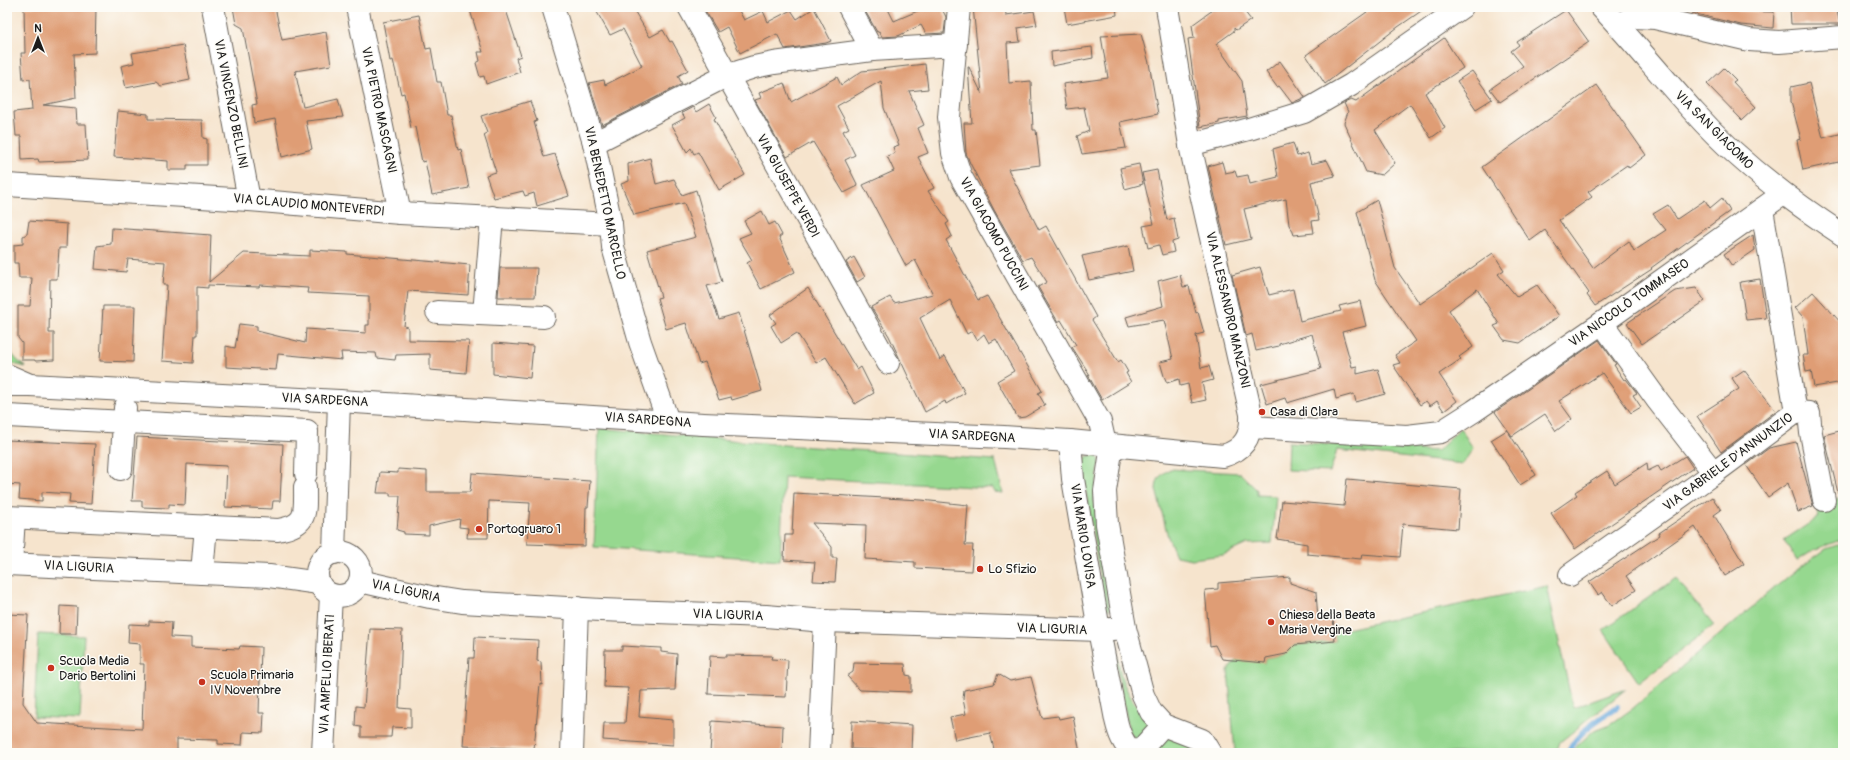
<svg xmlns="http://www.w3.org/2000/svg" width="1850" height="760" font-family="Pangolin,sans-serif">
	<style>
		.green { fill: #96d88f; stroke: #597a56 }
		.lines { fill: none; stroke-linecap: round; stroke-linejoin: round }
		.stream { stroke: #6aa9dc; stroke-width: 5.5 }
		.building { fill: #df9d75 }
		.minor-casing { stroke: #68625a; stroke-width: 24 }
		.minor { stroke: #fff; stroke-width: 22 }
		.poi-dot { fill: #c8321e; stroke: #fdfcf7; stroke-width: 1.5 }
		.labels { text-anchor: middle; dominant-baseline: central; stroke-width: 3; stroke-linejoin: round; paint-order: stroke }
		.street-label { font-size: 13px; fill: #1c1c1c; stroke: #fdfcf7 }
		.poi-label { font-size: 13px; fill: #1c1c1c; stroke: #fdfcf7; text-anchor: start }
	</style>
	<rect width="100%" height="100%" fill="#fdfcf7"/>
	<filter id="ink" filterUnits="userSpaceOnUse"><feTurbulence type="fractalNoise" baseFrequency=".025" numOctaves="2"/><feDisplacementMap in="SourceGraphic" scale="8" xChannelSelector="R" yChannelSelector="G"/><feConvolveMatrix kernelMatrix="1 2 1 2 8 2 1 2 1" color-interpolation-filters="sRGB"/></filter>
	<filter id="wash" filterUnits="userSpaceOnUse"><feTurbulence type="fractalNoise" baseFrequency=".012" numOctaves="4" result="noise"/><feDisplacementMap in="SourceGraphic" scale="16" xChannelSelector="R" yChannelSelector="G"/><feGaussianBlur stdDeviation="0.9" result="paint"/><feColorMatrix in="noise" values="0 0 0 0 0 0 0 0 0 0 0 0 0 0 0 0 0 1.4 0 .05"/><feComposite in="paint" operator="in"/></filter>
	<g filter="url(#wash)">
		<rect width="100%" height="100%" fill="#f6e4cd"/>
		<!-- green -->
		<g class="green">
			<path d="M7,340c3,13 7,19 19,27l-12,-3 -7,-6z"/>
			<path d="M599,428l186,17 210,15 8,33 -9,-1 -1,-4 -209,-11 -4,83 -186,-13z"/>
			<path d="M1460,428l13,20 -10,16 -126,-14 -7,22 -42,-2 1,-28 149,9z"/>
			<path d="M1096,455l4,5 -6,40 16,109 -5,1 -23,-143 1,-7 5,-4z"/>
			<path d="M1170,469l70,4 17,17v5l19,1 -4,47 -25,1 -24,11 -31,4 -16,-3 -8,-19 -12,-48c1,-12 5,-14 14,-20z"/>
			<path d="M1843,496v43l-29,11 -17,11 -13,-21 35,-23 -2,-9z"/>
			<path d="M1843,543v210h-270v-3l19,-18 16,-6 24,-17 158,-134 36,-26z"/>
			<path d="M1676,578l38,47 -75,58 -36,-53z"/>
			<path d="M1547,586l26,122 53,-19 -66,53 -4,11h-321l-7,-83 13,-15 24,8 1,-5 20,-4 9,-9 40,-4 -1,-15 12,3z"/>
			<path d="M38,634l46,2 -4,83 -46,-2z"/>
			<path d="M1110,634l4,1c2,13 4,27 7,40 6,21 21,39 35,55l-16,16 -11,-15z"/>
			<path d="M1163,735l34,12 -1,6h-37l-3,-8z"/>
		</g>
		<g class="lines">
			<!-- stream -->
			<path class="stream" d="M1568,753c9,-21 30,-33 49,-46"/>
		</g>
		<g id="blocks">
			<!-- building -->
			<g class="building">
				<path d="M24,7h72l-1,46 -21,1 2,44 -33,7 33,3 1,16h9l2,36 -49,2 -1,-3 -16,1 -1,-24h-5l-2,-24 18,-2 -2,-31 -7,1 -2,-27h4z"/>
				<path d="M233,7h42l7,33 44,-8 5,33 -36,6 8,36 35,-8 5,18 -37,4 6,28 -30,8 -7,-38 -21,4 -2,-18 5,-1 -14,-76 -7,-4z"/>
				<path d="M469,7h36l16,49 -5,2 4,14 -34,12 -2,-8 -4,1 -4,-14 4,-2 -2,-9h5z"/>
				<path d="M594,7h38l18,30 13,-7 7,12 2,-1 16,29 -10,6 4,8 -80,41 -13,-42 15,-3 1,5 37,-19 -19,-37 -13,6z"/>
				<path d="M703,7h34l7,13 19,-9 5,11 23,-12 6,9 17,-11 17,33 -5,2 -41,6 -8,-15 -37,19 -13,-26 -9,5z"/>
				<path d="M868,7h19l7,14 33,-14h14l5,10 -2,16 -18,1 -5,-9 -23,11 -16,1 -3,-6 -2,1 -13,-23z"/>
				<path d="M973,7h32l1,8 28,-4 3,14 -19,3 2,14 -13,1 2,40 22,-2 2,49h3l4,35 -32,4 31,61 7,-4 50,91 -4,3 26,42 3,-2 7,12 -2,1 5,9 -29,18 -14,-25h2l-18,-28 4,-2 -15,-25 -3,2 -20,-35 9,-5 -16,-25 -8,3 -29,-50 -24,-47 -4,-10 -2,-30h8l-4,-56h1l13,27z"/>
				<path d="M1064,7h52l1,8 -50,9z"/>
				<path d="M1217,7h24l10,13 -15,10 -2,-2v3l-18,13 26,37 5,35 -28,5v2l-19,4 -12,-88 6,-1 -2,-13z"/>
				<path d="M1374,7h53l-29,20 -73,57 -19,-29z"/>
				<path d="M1692,7h46l-1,4 37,1 -1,16 -32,-3 -49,-12z"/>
				<path d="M1790,7h46l4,17h-49z"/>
				<path d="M1566,10l23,32 -89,60 -10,-13 33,-23 -12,-15 8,-6 -2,-3z"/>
				<path d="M419,15l7,34 5,-1 6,34h4l6,33h4l7,35 3,-1 8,39 -37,7 -7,-34 -3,1 -7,-35 -4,1 -7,-35 -3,1 -8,-34 -3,1 -7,-39z"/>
				<path d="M1141,34l8,29 9,51 -38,8 6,26 -44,6 -5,-18 12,-5 -5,-24 -17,2 -4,-25 45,-6 -7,-42z"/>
				<path d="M1444,38l19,30 -38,25 20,35 -14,10 -21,-34 -35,26 20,33 -13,12 -16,-3 -22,-49 4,-11 -4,-9 7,-3 5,2z"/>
				<path d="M183,45l7,35 -29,6 -5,-4 -30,6 -5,-22 13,-3 -2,-10z"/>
				<path d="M1092,47l1,11 -41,8 -1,-14z"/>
				<path d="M1280,61l25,36 -13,6 -13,-17 -2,1 -11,-15z"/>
				<path d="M925,64l3,25 -19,2 15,34 -6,3 10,25 -10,4 16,31 -6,3 21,31 -3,2 6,12 -6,4 32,60 9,-4 55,95 -4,2 7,12 -20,12 -7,1 -21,-37 17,-10 -18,-32 -7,4 -5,-9 -7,6 -5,-9 -5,3 -17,-34 -30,18 20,42 5,-4 20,37 -19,11 -1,-3 -20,11 -36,-76 -18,-29 19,-10 4,6 39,-9 -18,-34 -9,6 -43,-81 31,-14 -7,-15 8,-3 -2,-6 6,-2 -15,-37 -3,-27 -44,25 12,22 -6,3 12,24 -10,5 13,26 -14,7 -31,-51 -26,15 -32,-57 6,-2 -2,-5 25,-10 7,19 46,-25 4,8 21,-14z"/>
				<path d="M1724,68l12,12 -3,2 23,25 -14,13 -35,-36z"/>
				<path d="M1472,71l20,28 -16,10 -19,-28z"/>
				<path d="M1809,83l14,55 20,-5v28l-40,9 -6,-30 4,-1 -10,-37v-15z"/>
				<path d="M1597,85l49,70 -17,13 -2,-3 -39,27 4,5 -33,23 34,48 36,-27 5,10 32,-21 -13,-16 15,-9 9,14 28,-19 5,8 12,-10 8,13 -79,57 1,1 -57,37 -8,-11 2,-2 -44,-63 -15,11 -48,-74z"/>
				<path d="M530,101l7,20 -3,1 10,35 11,-3 14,42 -32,10 -3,-13 -9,3 -2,-5 -29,7 -8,-23 10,-3 -12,-37 3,-2 -6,-17z"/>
				<path d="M709,104l7,13 -2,2 31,56 -26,15 -21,-38 -4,2 -3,-6 -4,4 -15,-27 13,-7 -3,-5 11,-6 3,5z"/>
				<path d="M118,111l30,3v5l54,1 1,18 4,1v26h-20v5h-19v-9l-54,-4z"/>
				<path d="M1293,143l4,13 11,-3 3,11 16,-4 8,16 -24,6 8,38 -7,1 2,12 -20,2 -2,-6 -3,-4 -3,-26 -42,10 7,30 -25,6 -18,-79 14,-4 3,11 10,-2 2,6 11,-2 2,9 28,-7 -5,-28z"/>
				<path d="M650,158l6,26 18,-5 8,16 14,-5 26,92 -15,4 12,33 20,-6 23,78 -30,9 -1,-3 -12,3 -14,-38 -6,2 -13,-41 -20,6 -9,-31 4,-1 -14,-47 49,-13 -12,-34 -50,12 -13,-31 8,-3 -1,-17z"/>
				<path d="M1139,164l4,20 -18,5 -5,-21z"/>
				<path d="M1157,170l10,50 7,-2 4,22 -6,2 2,10 -12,3 -3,-10 -11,3 -5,-22 11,-2 -12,-51z"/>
				<path d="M1377,200l18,68 25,36 73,-51 11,17 -6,4 19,23 20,-12 22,31 -39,27 -16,-3 -10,-14 5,-2 -22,-35 -28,21 24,37 -14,10 2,2 -22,15 18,27 -13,10 -7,-10 -7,5 -4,-5 -6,4 -27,-40 7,-2 -5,-8 21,-14 -41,-61 -18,-68z"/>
				<path d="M762,211l7,14 6,-3 7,13 -3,2 16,35 -34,17 -14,-26 5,-3 -13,-22 12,-5 -7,-12z"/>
				<path d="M29,221l38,3 -1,24h-7l-2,31h-7l-1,54h5v27l-19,1v-1h-13v-17l-4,-5v-32h12l2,-28h-13l-1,-15h-4v-18l9,-1v-8l4,-2z"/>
				<path d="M112,228l99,7 -2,47 35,-29 66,3v-6l37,2v2l123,11 -2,30 -60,-4 -4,35 4,1v13l61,1 -3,32 -36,-3v-16l-34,1 -1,5 -18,-2 -1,-5 -35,-1 1,8 -64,-6 -2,16 -50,-3v-21l9,2 4,-24 18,2v5l48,12 1,-14 60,4v-8h3v-29l-62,-3 1,-5 -48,-3 -1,2 -51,-2v3l-11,-1v48h-2l-2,28 -31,-2 5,-76h-4l2,-23 -37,-3 -2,13 -31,-3 2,-23 14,-2z"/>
				<path d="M1753,235l2,15 -23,16 -8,-12z"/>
				<path d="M1128,246l5,25 -44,9 -7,-24z"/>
				<path d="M854,257l11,20 -8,5 -11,-20z"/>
				<path d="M1260,267l9,28 24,-6 7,32 41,-10 -2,-5 21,-5 6,25 -24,6 10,35 5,-1v8l21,-5 7,25 -29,8 -2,-8 -18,5 -2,-10 -47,14 -2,-5 -18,6 -6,-20 60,-15 -9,-35 -33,10v2l-23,5 -4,-17 -6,2 -14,-61z"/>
				<path d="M500,268h37l-2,29h-37z"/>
				<path d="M1180,275l3,12 6,-1 7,27 2,-1 6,21 -8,2 5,33 8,-2 4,14 -11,3 4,17 -14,3 -4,-19 -8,2 -1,-7 -12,4 -3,-7 -4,-14 13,-3 -9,-39 -35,6 -3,-9 37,-11 -5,-25z"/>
				<path d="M1760,279l6,39 -20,2 -6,-38z"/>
				<path d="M808,288l49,82 4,-3 13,26 -19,11 -29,-47 -10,6 -19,-30 -16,10 -10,-17 5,-3 -6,-8z"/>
				<path d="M1696,288l9,13 -63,43 -15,-21 48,-32z"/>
				<path d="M1813,292l30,33v57l-29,5 -3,-16 -5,1 -3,-17h5l-5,-38 -8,-9z"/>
				<path d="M103,306h32l-2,56 -33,-1z"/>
				<path d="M1599,340l17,24 -2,1 10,15 2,-1 11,14 -4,2 8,12 -10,6 -29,-40 -43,28 13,18 -16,12 -11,-17 -33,22 -17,-24z"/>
				<path d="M493,343l40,3 -3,32 -37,-4z"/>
				<path d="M1744,370l32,41 -55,41 -24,-36 42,-27 -7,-11z"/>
				<path d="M1507,430l29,45 -16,10 -29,-45z"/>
				<path d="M1843,430v62l-5,1 -14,-58z"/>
				<path d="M137,437l146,7 -3,57h-7l-1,8 -47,-2 2,-41 -40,-2 -2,41 -16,-1v4l-27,-1v-6h-10z"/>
				<path d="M7,440l88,4 -4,60 -22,-1 1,-9 -28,-2v9l-23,-2 1,-14 -13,-1z"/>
				<path d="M1796,442l17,64 -15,6 -10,-29 -20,14 -22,-32 23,-17z"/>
				<path d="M1685,456l8,12 -118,81 -24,-36 26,-18 -2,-3 32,-21 8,13 32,-21 1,8 10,-5 3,5z"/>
				<path d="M398,469l29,2v21h43l2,-19 118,8 -2,26h-2l-1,39 -58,-2 3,-41 -41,-2 -1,37h-21l1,-10 -9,-1 1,-8 -31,7v9l-25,-1v-2l-7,-2 3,-34h-10v-3h-13l3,-21 18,1z"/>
				<path d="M1347,479l114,10 -3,40 -55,-5 -3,33 -38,-3 -1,5 -54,-5v-10l-30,-5 5,-38 62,5z"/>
				<path d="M794,493l127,7 47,5 -3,40h8l-2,26 -56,-3v-6l-50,-3 1,-34 -54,-2 20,24v11h5l-2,24 -22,-1 2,-19 -31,-2 1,-25h7z"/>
				<path d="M1712,497l9,13 -7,5 30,49 -19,12 -30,-49 -69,49 10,14 -24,16 -10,-14 -4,3 -9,-13 71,-47 -1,-2z"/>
				<path d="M1290,577v6l26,9 2,27 15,-2 2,24 -40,4 -9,9 -20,4 -1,5 -43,-4 -7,-14 -5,1 -5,-56 13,-1v-6z"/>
				<path d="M60,606l17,1 -1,27h-17z"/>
				<path d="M7,614l21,1 -5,88 14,20 105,6 2,-65h-4v-20l-12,-1 1,-19 20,1v-4l23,1 -1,15 20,1v9l48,2 1,-3 21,1 -2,66h5l-1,20 -20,-1 -1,13 -24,-1v-4l-41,-1v14h-170z"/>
				<path d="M370,629l32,1 -3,78 12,1v19l-19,-1 -1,10h-30v-10l-6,-1 1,-20 8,1z"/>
				<path d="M475,637l63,3 -1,21 4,1 1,23 -2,-1 -6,65 -71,-3 6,-88h5z"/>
				<path d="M622,646l39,2v4l16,2 -2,36 -34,1 -2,26 34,3v25l-70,-5 1,-17h21l3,-35 -24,-1 1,-37h17z"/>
				<path d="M726,655l46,1 -1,3 17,1 -2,37 -78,-3 2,-38 16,1z"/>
				<path d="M854,663l51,1 1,11 5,1v16l-51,-2 -13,-14 6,-4z"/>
				<path d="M998,674l12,7 21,-4 11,41 16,-2 1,3 14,-3 7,37h-85l-5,-20 -35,7 -5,-23 16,-3 -3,-15 1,-9 30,-6z"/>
				<path d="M712,721l71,5 -1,27h-72z"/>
				<path d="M852,721l60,4 -1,27 -60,-3z"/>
			</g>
		</g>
	</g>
	<g filter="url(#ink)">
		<use href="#blocks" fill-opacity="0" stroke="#68625a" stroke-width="1"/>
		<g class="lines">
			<defs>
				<g id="minor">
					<path d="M213,7l36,193"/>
					<path d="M357,7l43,206"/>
					<path d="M553,7l41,136 17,81 2,23 27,95 28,79"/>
					<path d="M689,7l199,356"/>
					<path d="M849,7l23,43"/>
					<path d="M959,7l-10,110 4,36 8,24 139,245 5,22"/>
					<path d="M1601,7c32,34 61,70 93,105 43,48 95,88 149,123"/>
					<path d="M1618,24l17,-7 20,1 94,22 30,2 64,-5"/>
					<path d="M594,143l132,-67 28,-9 20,-4 98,-13 84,-5"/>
					<path d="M1190,145l59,-16 55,-17 47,-27 111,-78"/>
					<path d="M7,185l242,15 151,13 211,11"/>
					<path d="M437,312l107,5"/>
					<path d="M484,314l8,-97"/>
					<path d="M1602,323l56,78 56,72"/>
					<path d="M7,375l23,10h-23"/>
					<path d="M30,385l309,16 364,23 301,13 66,4 153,15c21,-6 29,-20 28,-42l-61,-269 -23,-138"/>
					<path d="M1796,412l13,1 2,20 13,67"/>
					<path d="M7,416l300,15 -1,43"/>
					<path d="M1252,427l155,9 34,-4 33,-21 128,-88 181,-129"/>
					<path d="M1070,441l3,38 26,151 17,90c3,13 7,25 18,33"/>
					<path d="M1112,445l-7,46 2,33 18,104 18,67 8,17 12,13 39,15 8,13"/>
					<path d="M121,469l4,-61"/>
					<path d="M7,517l271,13c30,-5 27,-17 27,-43"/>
					<circle cx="339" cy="574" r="22"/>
					<path d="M334,553l5,-152"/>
					<path d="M7,564l262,12 50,7"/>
					<path d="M11,564l3,-46"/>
					<path d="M202,573l4,-47"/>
					<path d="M1570,575l144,-102 82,-61 -34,-203"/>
					<path d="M360,581l70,16 32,5 139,8 165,6 59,5 274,9 26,-2"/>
					<path d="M323,753l8,-158"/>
					<path d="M572,753l5,-145"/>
					<path d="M819,753l6,-132"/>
					<path d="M1145,753l1,-9 17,-19"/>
				</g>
			</defs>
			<!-- minor casing -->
			<use href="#minor" class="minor-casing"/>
			<!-- minor -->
			<use href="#minor" class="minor"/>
		</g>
	</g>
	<!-- markers -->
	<g class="poi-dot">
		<circle cx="1262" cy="412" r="4"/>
		<circle cx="479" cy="529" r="4"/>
		<circle cx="980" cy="569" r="4"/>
		<circle cx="1271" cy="622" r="4"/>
		<circle cx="51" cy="668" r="4"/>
		<circle cx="202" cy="682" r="4"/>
	</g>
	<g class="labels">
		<!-- street labels -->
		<g class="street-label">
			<text transform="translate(231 104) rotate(79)">VIA VINCENZO BELLINI</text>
			<text transform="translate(379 110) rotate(78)">VIA PIETRO MASCAGNI</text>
			<text transform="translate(1714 130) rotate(45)">VIA SAN GIACOMO</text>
			<text transform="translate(788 186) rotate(61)">VIA GIUSEPPE VERDI</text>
			<text transform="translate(605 203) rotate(78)">VIA BENEDETTO MARCELLO</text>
			<text transform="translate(309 205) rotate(5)">VIA CLAUDIO MONTEVERDI</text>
			<text transform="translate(994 234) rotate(61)">VIA GIACOMO PUCCINI</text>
			<text transform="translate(1629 303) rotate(-35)">VIA NICCOLÒ TOMMASEO</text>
			<text transform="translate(1228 310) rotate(77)">VIA ALESSANDRO MANZONI</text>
			<text transform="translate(325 400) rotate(3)">VIA SARDEGNA</text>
			<text transform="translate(648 420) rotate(4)">VIA SARDEGNA</text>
			<text transform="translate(972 436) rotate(3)">VIA SARDEGNA</text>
			<text transform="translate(1728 462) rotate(-36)">VIA GABRIELE D'ANNUNZIO</text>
			<text transform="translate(1083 536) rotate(81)">VIA MARIO LOVISA</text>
			<text transform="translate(79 567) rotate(3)">VIA LIGURIA</text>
			<text transform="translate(406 591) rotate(12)">VIA LIGURIA</text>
			<text transform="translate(728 615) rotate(2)">VIA LIGURIA</text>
			<text transform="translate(1052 629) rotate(2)">VIA LIGURIA</text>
			<text transform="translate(327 674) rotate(-87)">VIA AMPELIO IBERATI</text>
		</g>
		<!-- poi labels -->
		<g class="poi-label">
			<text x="1270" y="412">Casa di Clara</text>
			<text x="487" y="529">Portogruaro 1</text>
			<text x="988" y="569">Lo Sfizio</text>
			<text x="1279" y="615">Chiesa della Beata<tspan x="1279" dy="15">Maria Vergine</tspan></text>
			<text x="59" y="661">Scuola Media<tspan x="59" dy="15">Dario Bertolini</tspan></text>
			<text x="210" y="675">Scuola Primaria<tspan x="210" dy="15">IV Novembre</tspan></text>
		</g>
	</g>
	<!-- margin -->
	<rect width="1850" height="760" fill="none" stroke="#fdfcf7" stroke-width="24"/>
	<!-- north arrow -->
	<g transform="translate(38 38)" stroke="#fdfcf7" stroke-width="3" paint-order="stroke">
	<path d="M0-3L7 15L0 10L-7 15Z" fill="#1c1c1c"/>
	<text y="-6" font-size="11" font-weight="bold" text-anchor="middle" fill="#1c1c1c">N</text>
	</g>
</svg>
